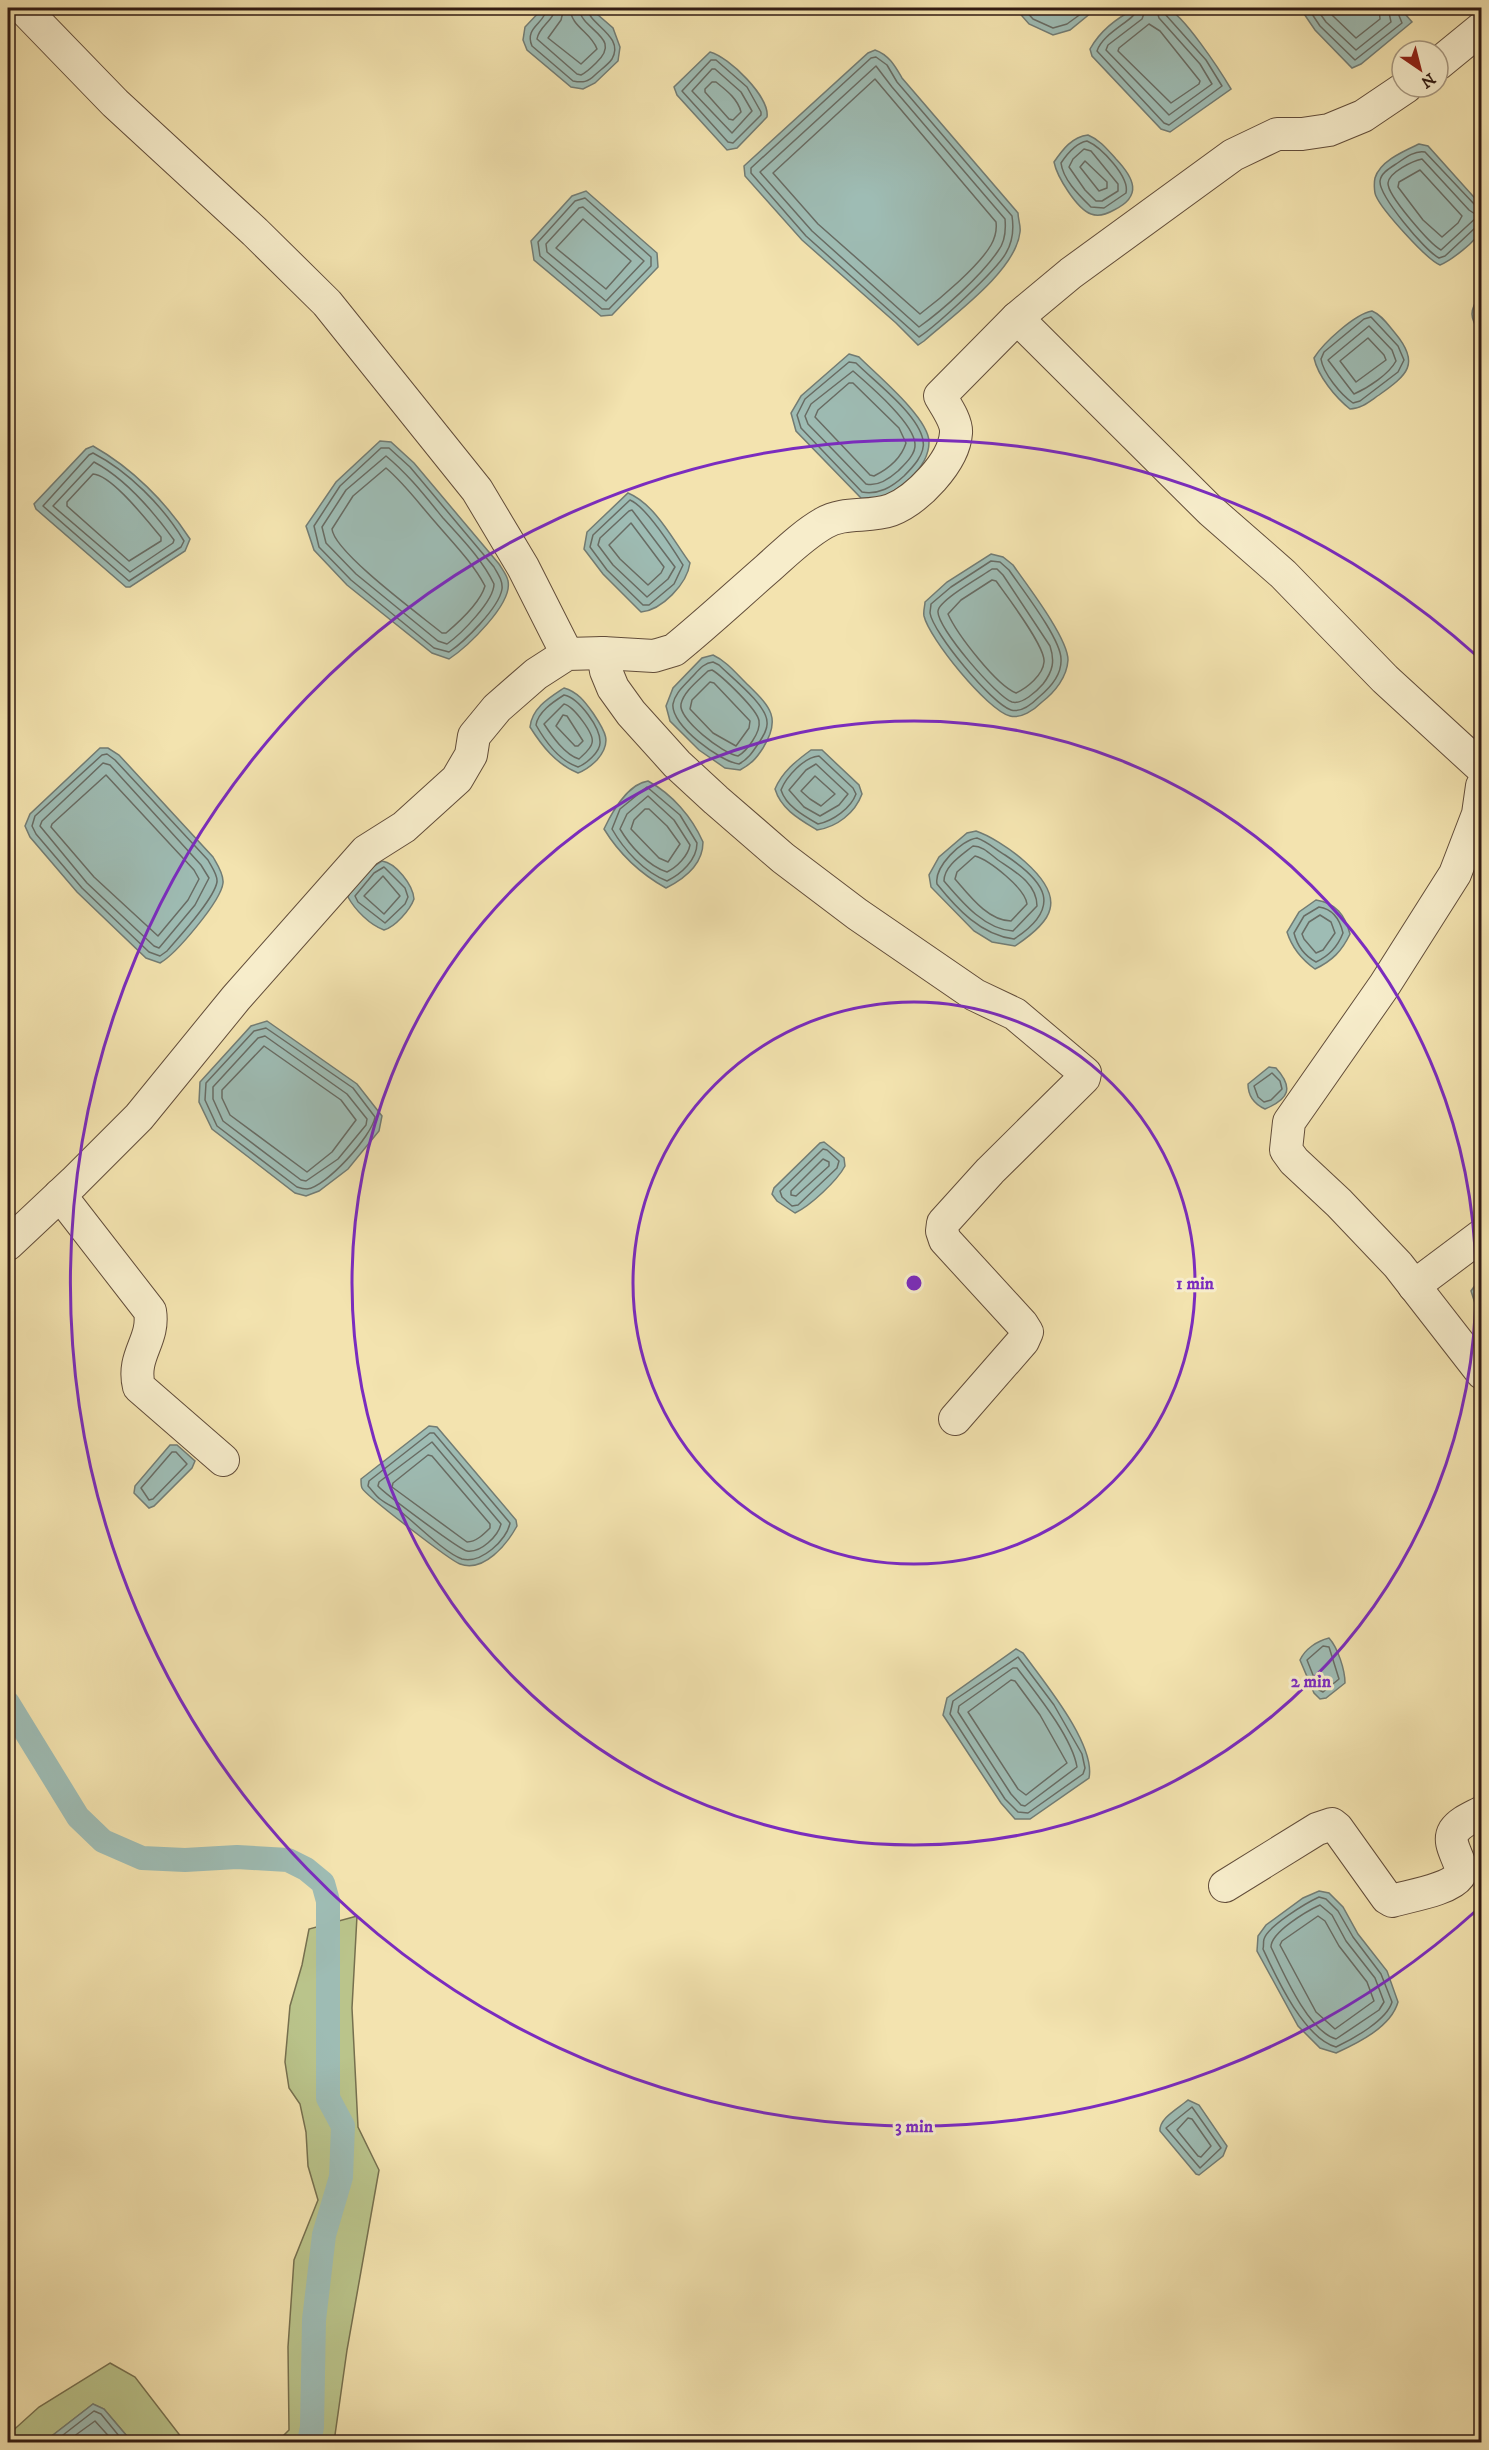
<svg xmlns="http://www.w3.org/2000/svg" width="1489" height="2450" font-family="'IM FELL DW Pica',serif">
	<style>
		.green { fill: #bac48b; stroke: #76704f; stroke-width: 1.5 }
		.water { fill: #9ebcb4; stroke: #727c74; stroke-width: 1.5 }
		.lines { fill: none; stroke-linecap: round; stroke-linejoin: round }
		.shore { stroke: #686c64; stroke-width: 1.5 }
		.canal { stroke: #9ebcb4; stroke-width: 24 }
		.minor-casing { stroke: #624d3a; stroke-width: 34 }
		.minor { stroke: #f7edcb; stroke-width: 32 }
		.ring { fill: none; stroke: #7b2cbf; stroke-width: 3 }
		.centre { fill: #7b2cbf; stroke: #f7edcb; stroke-width: 3 }
		.ring-label { font-size: 18px; text-anchor: middle; font-weight: bold; fill: #7b2cbf; stroke: #f7edcb; stroke-width: 6; stroke-linejoin: round; paint-order: stroke }
	</style>
	<rect width="100%" height="100%" fill="#f3e3af"/>
	<filter id="stains"><feTurbulence type="fractalNoise" baseFrequency=".00333" numOctaves="4"/><feColorMatrix values="0 0 0 0 .2 0 0 0 0 .09 0 0 0 0 .02 0 0 0 .5 -.17"/></filter>
	<radialGradient id="worn" r=".72"><stop offset=".6" stop-color="#630" stop-opacity="0"/><stop offset="1" stop-color="#630" stop-opacity=".3"/></radialGradient>
	<!-- green -->
	<g class="green">
		<path d="M357,1916l-5,92 6,119 21,43 -32,180 -13,92h-57l12,-12 -1,-83 6,-87 24,-60 -10,-34 -2,-34 -6,-28 -11,-16 -4,-26 5,-56 12,-41 7,-36z"/>
		<path d="M110,2363l25,14 50,65h-53l-28,-33 -11,-5 -49,38h-36v-7l31,-28z"/>
	</g>
	<!-- water -->
	<g class="water">
		<path d="M543,8h47l23,20 7,19 -2,14 -23,22 -12,6 -12,-2 -44,-37 -4,-10 2,-13z"/>
		<path d="M1015,8h82l-27,22 -17,5 -24,-11z"/>
		<path d="M1137,8c8,0 21,-3 29,0 16,4 55,64 65,81l-61,43 -9,-3 -69,-73 -2,-7c10,-18 28,-32 47,-41z"/>
		<path d="M1300,8h100l12,14 -51,42 -9,4 -37,-38z"/>
		<path d="M875,50c14,5 20,16 27,28l116,135c0,6 3,13 2,19 -4,39 -68,84 -96,109l-6,4 -22,-22 -94,-83 -57,-64 -1,-10 124,-113z"/>
		<path d="M710,52c19,5 60,45 57,65l-30,31 -10,2 -50,-55 -3,-8z"/>
		<path d="M1088,135c12,5 19,14 28,24 18,19 27,37 -2,51 -7,4 -15,7 -23,4 -14,-5 -34,-37 -37,-52 9,-13 18,-25 34,-27z"/>
		<path d="M1419,144l9,2 53,59c1,7 3,18 0,25 -4,11 -31,31 -41,35 -14,-6 -58,-55 -64,-69 -2,-4 -2,-14 -1,-18 5,-17 29,-27 44,-34z"/>
		<path d="M586,191l71,62 1,14 -46,48 -11,1 -67,-56 -3,-19 41,-45z"/>
		<path d="M1481,294v40c-12,-16 -12,-24 0,-40z"/>
		<path d="M1372,311c10,4 16,14 23,22 26,31 12,42 -16,62 -9,6 -18,14 -29,14 -15,-12 -32,-33 -36,-51 9,-15 41,-44 58,-47z"/>
		<path d="M849,354l10,3c18,18 70,61 70,85 0,14 -9,27 -19,36 -18,16 -25,22 -49,20l-65,-67 -5,-18 10,-17z"/>
		<path d="M380,441l11,1 23,21 85,101c3,5 8,11 9,17 5,23 -41,66 -59,78l-17,-6 -85,-68 -33,-35 -8,-24 30,-44z"/>
		<path d="M93,446c39,22 73,56 97,93l-5,12 -55,36h-4l-90,-78 -2,-5 52,-55z"/>
		<path d="M628,493c27,11 45,47 62,70 -3,21 -28,47 -49,49l-38,-38 -19,-25 3,-17z"/>
		<path d="M991,554l12,3 10,8c14,20 55,73 55,95 -1,17 -13,32 -26,42 -8,8 -21,17 -32,14 -23,-6 -81,-78 -86,-100 -1,-5 1,-10 1,-14l22,-20z"/>
		<path d="M713,655c13,6 22,17 32,27 23,23 38,34 18,66 -7,11 -12,16 -23,22l-15,-2 -26,-18 -29,-29 -4,-15 7,-18 29,-30z"/>
		<path d="M564,688c14,4 21,14 29,25 12,18 20,29 4,47 -7,7 -11,10 -19,13 -22,-9 -36,-27 -48,-46 2,-19 19,-29 34,-39z"/>
		<path d="M100,748h8l11,7 94,102c4,7 11,17 10,26 -2,18 -47,71 -63,80l-14,-5 -69,-66 -47,-55 -5,-11 5,-12z"/>
		<path d="M811,750h11l37,35 3,9c-7,19 -25,33 -45,36 -18,-11 -36,-21 -42,-41 7,-17 21,-28 36,-39z"/>
		<path d="M648,781c24,13 44,36 55,61 0,22 -19,37 -37,46 -27,-15 -46,-33 -62,-59 8,-17 24,-45 44,-48z"/>
		<path d="M976,831c24,8 82,48 74,78 -3,14 -23,29 -35,37l-23,-4 -18,-11 -43,-44 -2,-12 10,-18 28,-24z"/>
		<path d="M382,861c14,2 31,24 32,38 -4,11 -19,28 -30,31 -14,-5 -29,-20 -36,-33 5,-15 20,-28 34,-36z"/>
		<path d="M1316,900c20,3 29,15 34,34 -8,17 -18,27 -35,35 -14,-10 -23,-21 -28,-37l12,-20z"/>
		<path d="M267,1021l90,63 25,32 -3,15 -31,38 -29,22 -13,5 -11,-3 -83,-64 -13,-27 1,-20 51,-56z"/>
		<path d="M1269,1067l7,1c18,20 13,31 -11,41 -11,-5 -17,-14 -17,-25z"/>
		<path d="M824,1142l20,16 1,8c-8,15 -35,40 -50,47l-18,-12 -5,-7 2,-6 46,-45z"/>
		<path d="M1481,1277v40l-3,-4 -7,-22z"/>
		<path d="M429,1426l8,1 79,93 1,6c-10,18 -33,47 -57,38 -9,-3 -95,-69 -98,-76 -1,-2 -1,-6 -1,-9z"/>
		<path d="M170,1445h7l18,16 -3,7 -38,38 -5,2 -15,-15 1,-7z"/>
		<path d="M1329,1638c9,10 16,32 16,45l-19,15 -6,1 -6,-6 -14,-33c5,-11 17,-19 29,-22z"/>
		<path d="M1016,1649l7,4c20,28 73,91 66,125l-59,41h-15l-14,-16 -58,-88 4,-17z"/>
		<path d="M1319,1891l10,2 14,14 15,27 29,37 11,31c-7,25 -40,41 -62,51l-16,-5 -22,-22 -41,-75 1,-15 8,-11 37,-27z"/>
		<path d="M1188,2100l11,5 28,41 -4,10 -24,19 -3,-1 -36,-43c-1,-13 19,-23 28,-31z"/>
		<path d="M93,2404l11,5 28,33h-88z"/>
	</g>
	<g class="lines">
		<!-- shore -->
		<g class="shore">
			<path d="M547,8c-2,16 -23,19 -15,38l41,35c10,2 15,1 22,-6 5,-5 13,-10 17,-16 13,-23 -23,-34 -25,-51"/>
			<path d="M555,8c-1,13 -16,18 -18,31l40,35 4,1c6,-3 10,-7 15,-12 28,-26 -15,-32 -17,-55"/>
			<path d="M564,8l-3,12 -13,18 33,26 16,-15c-6,-17 -26,-22 -27,-41"/>
			<path d="M1023,8l10,11 20,9 14,-4 22,-16"/>
			<path d="M1138,8c-2,12 -35,24 -41,43l67,72 5,2 53,-39 -16,-26 -41,-46 -2,-6"/>
			<path d="M1146,8l-4,11 -34,26 -2,5 63,65 43,-31 -12,-20 -41,-46 -3,-10"/>
			<path d="M1308,8l12,18 35,34 47,-37 -6,-15"/>
			<path d="M1316,8l10,14 30,28 35,-28 -3,-14"/>
			<path d="M1327,8l6,8 23,22 24,-19 -1,-11"/>
			<path d="M1149,24l11,7 40,50 -1,3 -28,19 -53,-52 1,-3z"/>
			<path d="M876,57l11,8 10,17 115,134c2,13 1,25 -6,37 -9,17 -70,73 -87,84l-113,-101 -55,-63v-5l120,-110z"/>
			<path d="M711,60h5l31,27 14,25v3l-28,28 -5,-1 -46,-51z"/>
			<path d="M876,66l16,21 113,132c1,11 0,23 -7,32 -16,24 -55,59 -79,76l-107,-96 -52,-59z"/>
			<path d="M712,69h3l26,23 11,19 -20,22 -40,-42z"/>
			<path d="M875,79l121,143c1,8 -1,16 -5,23 -12,21 -51,54 -71,69l-102,-90 -45,-51z"/>
			<path d="M712,82h4c10,8 22,17 25,30l-8,8 -4,-1 -24,-27v-3z"/>
			<path d="M1087,141c14,6 43,36 39,52l-22,15 -13,-1c-11,-11 -28,-27 -30,-44 6,-9 15,-20 26,-22z"/>
			<path d="M1084,149l7,2 27,33v7l-16,10h-6l-11,-11 -16,-23 4,-8z"/>
			<path d="M1422,159l47,51 9,6 -37,34c-11,-6 -54,-55 -53,-67 1,-11 25,-22 34,-24z"/>
			<path d="M1085,161l22,21v6l-8,3 -19,-24z"/>
			<path d="M1420,170l42,46 -4,7 -16,14 -19,-17 -25,-33 1,-5z"/>
			<path d="M585,198l66,59v9l-42,43h-7l-62,-53 -2,-14 37,-41z"/>
			<path d="M583,207l61,54 -38,40 -59,-49 -1,-8 33,-36z"/>
			<path d="M1482,207l-7,-2 -50,-53c-9,-2 -19,5 -26,10 -7,5 -18,10 -19,19 -1,15 45,70 59,77l6,-2 30,-28 7,-1"/>
			<path d="M583,219l48,42 -25,28 -50,-41z"/>
			<path d="M1371,317l27,29 6,14 -6,12 -38,29 -7,2c-12,-8 -30,-30 -32,-44l3,-7 40,-33z"/>
			<path d="M1369,326l23,24 4,11c-7,13 -28,27 -42,33l-26,-34z"/>
			<path d="M1368,338l16,17 2,5 -30,22 -16,-21z"/>
			<path d="M849,362l7,1c19,19 62,51 67,77 3,14 -11,28 -19,36 -12,11 -25,19 -42,16l-61,-64 -4,-13 8,-16z"/>
			<path d="M853,371c16,14 61,52 62,73 1,10 -10,20 -17,27 -9,8 -20,16 -32,13l-58,-60 -3,-8 6,-12z"/>
			<path d="M849,383h4l46,45 7,15c-5,16 -18,26 -32,33l-4,-1 -55,-58 3,-7z"/>
			<path d="M381,448h8l21,19 84,100c4,7 9,14 8,22 -3,19 -38,53 -53,63l-15,-4 -83,-68 -32,-33 -5,-21 26,-40z"/>
			<path d="M93,453c35,18 70,53 91,88l-3,6 -52,34 -86,-75 46,-51z"/>
			<path d="M386,456c22,18 39,40 57,62 18,20 39,41 51,66 0,17 -33,50 -47,60l-9,-3 -82,-67 -30,-31 -4,-16 24,-37z"/>
			<path d="M94,462c32,17 59,49 80,78l-1,3 -43,29 -77,-66z"/>
			<path d="M386,468c19,16 34,37 50,55 17,20 37,40 49,63 -5,17 -26,36 -39,47h-4c-22,-18 -108,-81 -110,-104l21,-33z"/>
			<path d="M93,474c19,1 55,48 68,63v4l-32,20 -62,-55v-4z"/>
			<path d="M630,500c17,7 43,49 53,65l-9,19 -25,21h-6l-36,-35 -17,-23 3,-12z"/>
			<path d="M632,510l43,57 -7,12 -21,18 -34,-32 -15,-20 2,-7 29,-27z"/>
			<path d="M631,523l33,44 -3,6 -13,12 -28,-26 -11,-14z"/>
			<path d="M991,561l9,1 9,8c13,19 52,69 52,89 1,16 -11,29 -22,38 -7,7 -18,16 -28,13 -19,-6 -78,-77 -81,-97 0,-2 1,-7 1,-9l20,-17z"/>
			<path d="M992,569h5l6,6 47,71c5,15 3,25 -7,38 -6,7 -21,21 -31,18 -15,-5 -76,-75 -74,-91 1,-11 44,-35 54,-42z"/>
			<path d="M992,580l4,1c10,14 50,66 48,81 -1,13 -17,26 -28,31 -20,-8 -59,-59 -68,-79l13,-14z"/>
			<path d="M713,662l6,3c12,12 48,40 48,57 1,8 -5,16 -9,22 -6,9 -10,15 -19,20 -18,-2 -69,-39 -66,-60 2,-11 11,-18 18,-26 7,-7 12,-15 22,-16z"/>
			<path d="M712,670c10,6 46,40 47,51 2,11 -12,30 -21,35 -15,-2 -60,-37 -57,-52 3,-13 18,-24 27,-33z"/>
			<path d="M710,682l4,1 36,38 -1,7 -13,18 -23,-13 -23,-24 2,-9z"/>
			<path d="M564,695c15,3 37,33 36,48 0,9 -14,21 -22,24 -18,-6 -33,-26 -42,-42 2,-13 17,-23 28,-30z"/>
			<path d="M564,704c9,2 31,30 28,39 -1,6 -9,12 -13,16 -14,-4 -27,-23 -35,-35z"/>
			<path d="M563,715l4,1 16,25 -5,5h-3l-19,-20z"/>
			<path d="M107,754l8,6 93,100c3,6 10,15 9,22 -3,17 -38,55 -50,69l-7,5 -11,-4 -67,-64 -46,-54 -4,-8 3,-10 67,-61z"/>
			<path d="M819,756l34,32 3,6c-5,14 -23,27 -38,30 -14,-8 -32,-18 -37,-34 5,-13 23,-33 38,-34z"/>
			<path d="M103,763l7,2 91,100 8,13 -14,27 -36,43 -5,-2 -67,-63 -47,-57 2,-5z"/>
			<path d="M816,764l32,30 -9,11 -19,11 -16,-9 -15,-17 17,-20z"/>
			<path d="M106,775l88,95 5,9 -11,21 -30,36 -64,-59 -43,-50 1,-3z"/>
			<path d="M815,776l20,18 -14,12 -11,-7 -9,-8z"/>
			<path d="M647,787l33,28 17,28c0,17 -16,31 -30,38 -23,-9 -43,-31 -55,-52l8,-20z"/>
			<path d="M648,796l26,24 16,25c-2,11 -13,22 -23,27 -19,-6 -37,-26 -47,-43l7,-15z"/>
			<path d="M645,809h4l18,17 13,18 -12,18 -9,-4 -28,-29 3,-9z"/>
			<path d="M977,838c11,4 18,11 28,17 41,27 58,52 9,84 -33,-4 -57,-30 -77,-55 -3,-17 24,-44 40,-46z"/>
			<path d="M973,846c10,0 17,8 25,14 16,11 39,23 39,46l-24,25c-29,-2 -51,-29 -69,-50 0,-15 18,-26 29,-35z"/>
			<path d="M975,856c14,4 50,32 52,48l-16,17c-23,0 -42,-26 -56,-42l2,-7z"/>
			<path d="M384,867l21,21 3,9 -3,7 -20,19 -27,-21 -3,-6 19,-23z"/>
			<path d="M383,876l17,20 -16,18 -20,-18z"/>
			<path d="M1319,907c14,2 21,13 24,26 -5,13 -14,23 -27,29 -11,-6 -19,-17 -22,-29l10,-17z"/>
			<path d="M1320,915l11,7 4,11 -12,17 -7,3 -12,-14 -2,-5 7,-12z"/>
			<path d="M266,1028l87,60 22,29c-3,19 -49,70 -68,72 -3,0 -7,-1 -10,-2l-80,-61 -12,-26 1,-17 48,-52z"/>
			<path d="M265,1036l82,58 20,25 -1,6 -28,34 -32,22 -5,-1 -78,-59 -10,-22v-12l45,-49z"/>
			<path d="M264,1046l77,54 15,20 -24,32 -25,20 -77,-57 -8,-17v-8z"/>
			<path d="M1272,1073l8,8 2,8 -11,11 -7,2 -6,-5 -4,-11z"/>
			<path d="M823,1149l4,1 12,11 -2,7 -39,37 -6,1 -10,-9 -2,-6z"/>
			<path d="M823,1159l6,3v4l-33,30 -5,-1v-4z"/>
			<path d="M430,1433h4l76,90c-3,17 -29,41 -48,36 -17,-6 -47,-36 -62,-48 -6,-4 -14,-7 -20,-12 -4,-3 -8,-9 -12,-13l1,-5z"/>
			<path d="M432,1442l69,82c-3,12 -20,29 -34,27 -7,-1 -82,-57 -89,-65l1,-4z"/>
			<path d="M172,1452h4l11,12 -34,35 -4,1 -8,-12z"/>
			<path d="M428,1455l4,1 58,68v4c-6,6 -14,14 -23,14l-75,-55 1,-4z"/>
			<path d="M1323,1646l6,1 10,32 -16,13 -4,-2 -12,-30z"/>
			<path d="M1018,1657l36,48 28,49 3,14 -2,6 -55,39 -10,-1 -13,-13 -55,-85 3,-13z"/>
			<path d="M1013,1668h4c19,25 55,69 60,99l-52,39 -4,-1 -10,-11 -53,-82 1,-6z"/>
			<path d="M1011,1680l4,1 25,34 27,48 -41,32 -8,-6 -50,-77z"/>
			<path d="M1319,1897l7,2 12,12 15,26 28,37 11,28c-5,18 -39,37 -56,45 -32,-9 -59,-68 -73,-98 1,-3 0,-7 1,-10 4,-13 42,-36 55,-42z"/>
			<path d="M1320,1905l12,10 14,26 29,37 9,24 -5,8 -43,29c-28,-8 -53,-67 -65,-92 0,-15 36,-36 49,-42z"/>
			<path d="M1318,1916l7,5 14,25 28,36 7,19 -39,28 -19,-17 -36,-67 2,-4z"/>
			<path d="M1192,2107l29,41 -21,20 -34,-40z"/>
			<path d="M1188,2118l4,1 19,27 -10,11 -3,-1 -21,-26z"/>
			<path d="M54,2442l40,-31 7,3 23,28"/>
			<path d="M66,2442l29,-21 19,21"/>
		</g>
		<!-- canal -->
		<path class="canal" d="M8,1703l70,114 25,24 39,17 43,2 52,-3 51,3 18,9 17,14 5,18v197l15,28 -2,51 -17,58 -10,85 -2,107 -3,15"/>
		<defs>
			<g id="minor">
				<path d="M23,8l92,95 140,129 72,71 150,187 46,77 44,87"/>
				<path d="M1438,64l44,-36"/>
				<path d="M1017,318l194,193 72,63 102,105 97,89"/>
				<path d="M603,653l3,18 7,17 18,25 46,51 39,36 67,58 74,56 118,81 40,19 70,59 -1,5 -94,93 -47,52 -1,8 3,9 77,84 5,8 -4,9 -68,78"/>
				<path d="M1482,786l-4,28 -23,60 -71,112 -95,136 -3,28 8,11 45,42 59,62 84,108"/>
				<path d="M60,1195l90,116c5,30 -19,44 -11,76l84,73"/>
				<path d="M8,1244l66,-62 65,-65 97,-119 130,-147 38,-24 53,-48 14,-24 3,-19 23,-28 39,-34 31,-20 36,-1 51,3 20,-6c32,-26 62,-54 93,-81 18,-16 36,-34 57,-46 20,-12 45,-5 67,-13 26,-10 63,-48 65,-77 1,-12 -11,-28 -16,-37l77,-78 54,-45 162,-118 44,-21h25l27,-4 34,-14 43,-29"/>
				<path d="M1414,1286l68,-51"/>
				<path d="M1225,1886l92,-57 15,-5 5,4 50,70 5,3c16,-5 57,-11 67,-25 8,-11 -14,-30 -5,-45 6,-9 19,-14 28,-19"/>
			</g>
		</defs>
		<!-- minor casing -->
		<use href="#minor" class="minor-casing"/>
		<!-- minor -->
		<use href="#minor" class="minor"/>
	</g>
	<!-- distance rings -->
	<g class="ring">
		<circle cx="914" cy="1283" r="281"/>
		<circle cx="914" cy="1283" r="562"/>
		<path d="M1478 1909A843 843 0 1 1 1478 657"/>
	</g>
	<circle cx="914" cy="1283" r="9" class="centre"/>
	<g class="ring-label">
		<text x="1195" y="1289">1 min</text>
		<text x="1311" y="1687">2 min</text>
		<text x="914" y="2132">3 min</text>
	</g>
	<!-- margin -->
	<rect width="1489" height="2450" fill="none" stroke="#f3e3af" stroke-width="30"/>
	<rect x="9" y="9" width="1471" height="2432" fill="none" stroke="#311b13" stroke-width="3"/>
	<rect x="15" y="15" width="1459" height="2420" fill="none" stroke="#311b13" stroke-width="1.5"/>
	<!-- north arrow -->
	<g transform="translate(1420 69) rotate(145)"><circle r="28" fill="#f7edcb" stroke="#a89981" stroke-width="1.5"/>
	<path d="M0-4.5L10 22L0 15L-10 22Z" fill="#8f2418"/>
	<text y="-9" font-size="16" font-weight="bold" text-anchor="middle" fill="#311b13">N</text>
	</g>
	<rect width="100%" height="100%" filter="url(#stains)"/>
	<rect width="100%" height="100%" fill="url(#worn)"/>
</svg>
